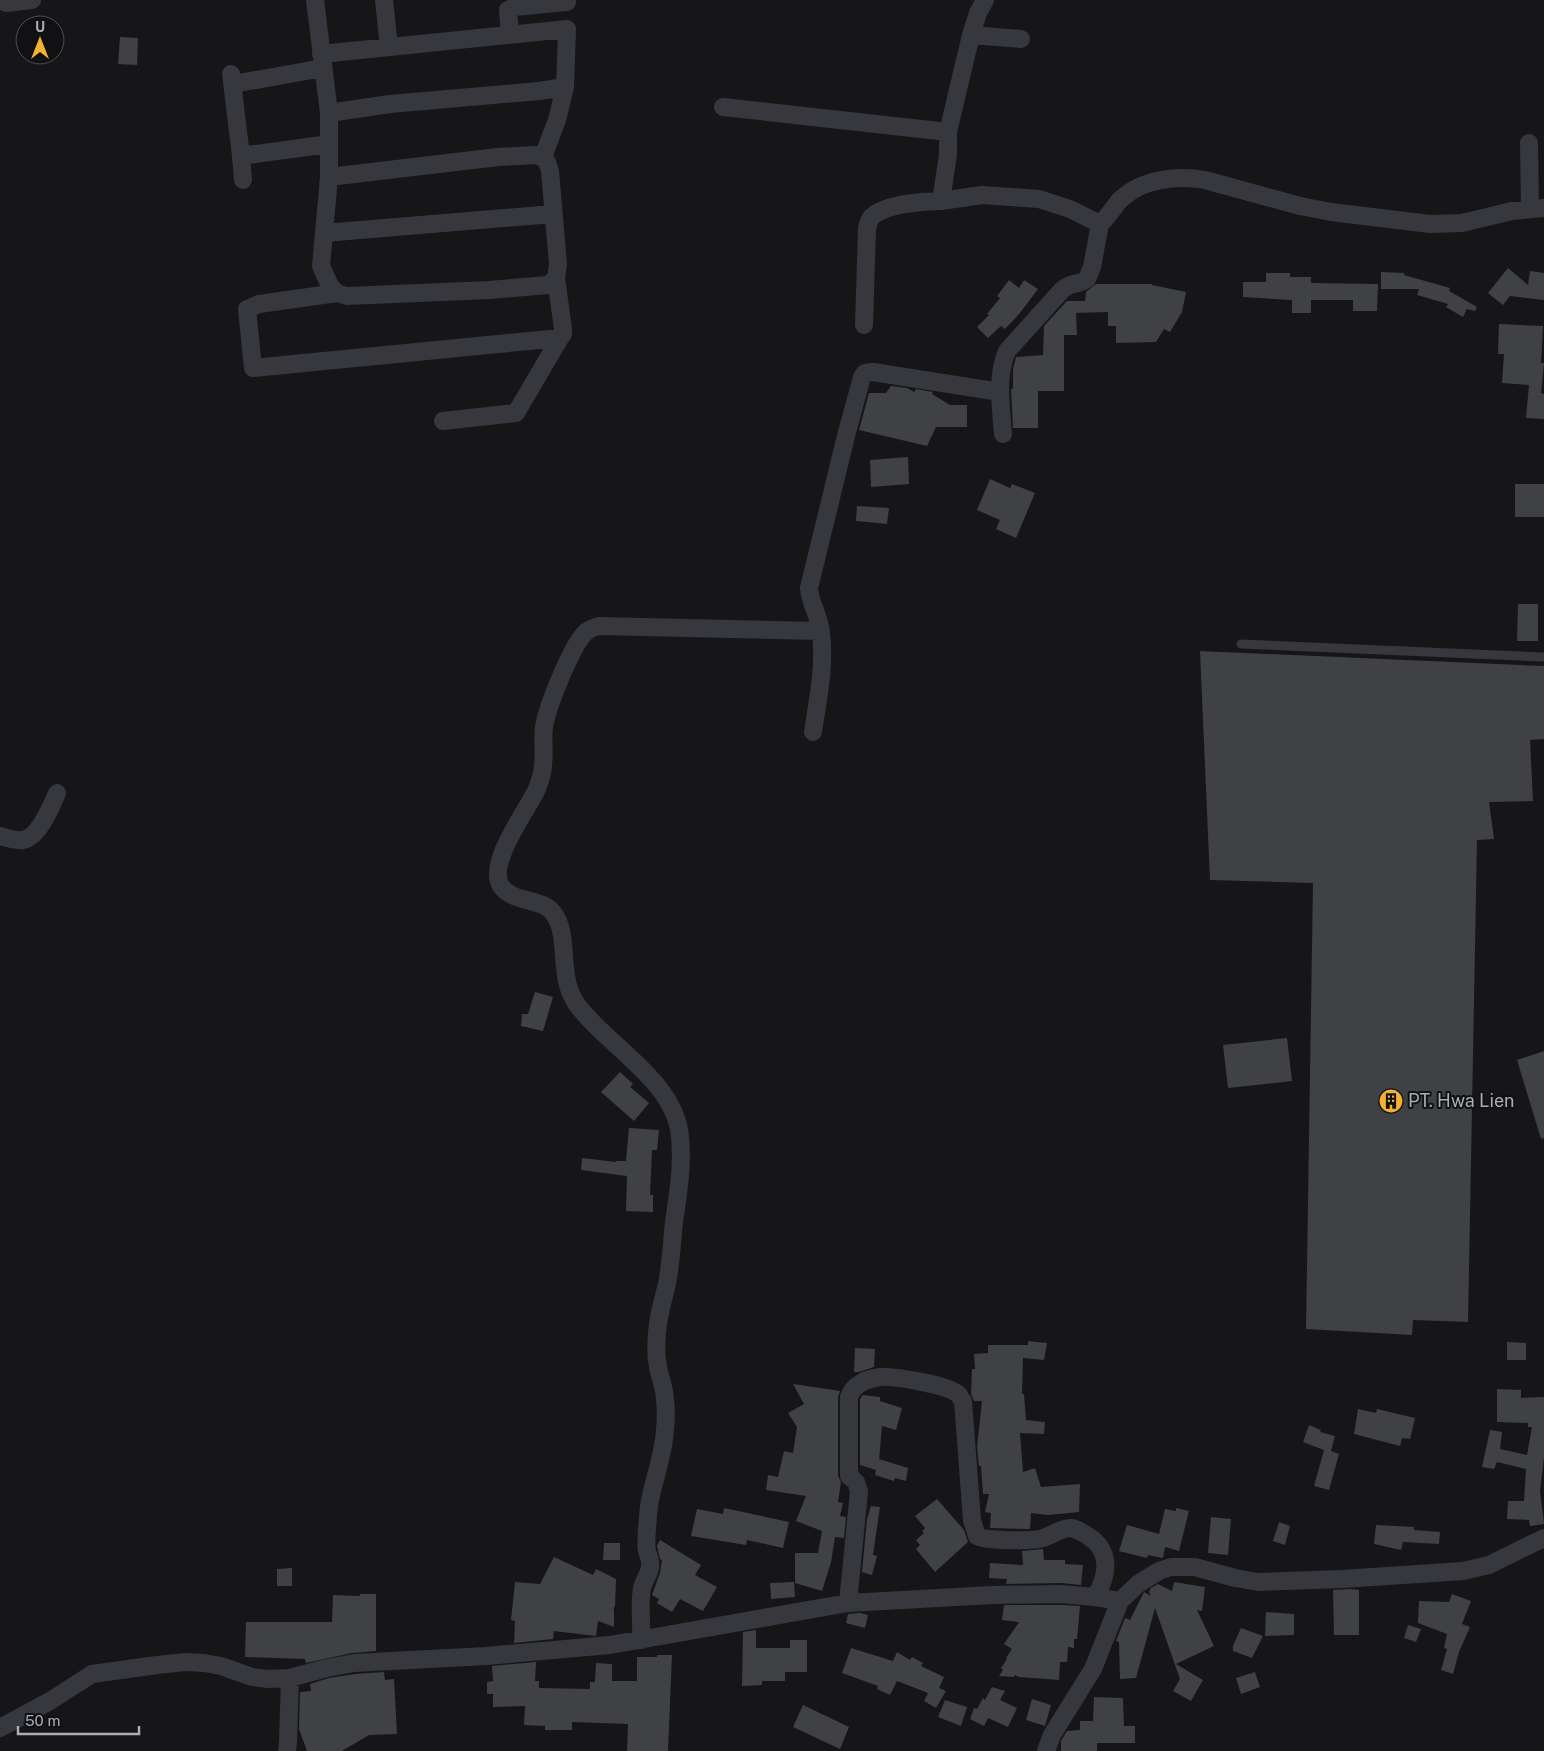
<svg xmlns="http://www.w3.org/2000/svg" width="1544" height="1751" font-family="'Public Sans',sans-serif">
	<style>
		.building { fill: #404145 }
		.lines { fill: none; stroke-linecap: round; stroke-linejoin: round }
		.lane { stroke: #37383d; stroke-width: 9 }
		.street { stroke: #37383d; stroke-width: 18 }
		.labels { text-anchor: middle; stroke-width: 4; stroke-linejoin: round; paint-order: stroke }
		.poi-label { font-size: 18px; fill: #a8adb8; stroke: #111113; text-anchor: start }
	</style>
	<rect width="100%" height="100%" fill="#161618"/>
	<path class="building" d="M120,37L138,38L137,65L118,64Z
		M1508,268L1528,285L1530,271L1544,273V300L1510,296L1503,305L1488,293Z
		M1381,272L1404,273V275L1450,288L1449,291L1477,307L1475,311L1467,309L1463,317L1446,307L1448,304L1417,295L1419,289H1381Z
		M1266,273H1290V277H1311V283L1378,284L1377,311H1353V300H1311V313H1292V300L1243,297V282H1266Z
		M1009,280L1019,288L1024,280L1038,289L1020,313L1005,329L1001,326L988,338L977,327L989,315L987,314L1000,298L997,296Z
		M1096,284H1152V285L1186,292L1182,312L1170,332L1164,329L1156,342L1116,343V326H1108V312L1076,313L1077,335H1064V391H1038V428H1013L1011,389H1013V369L1016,357L1043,355L1044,326L1067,301H1085L1086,292Z
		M1499,324L1543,326L1541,363H1544L1541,393L1544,394V419L1526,418L1529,385L1502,383L1504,354H1498Z
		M891,386L907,388L914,392L916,389L933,392L932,394L950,405H967V427H936L927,446L859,430L869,393H886Z
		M908,457L909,484L871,487L870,460Z
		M990,479L1010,488L1012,484L1035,493L1016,538L996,529L1000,520L977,510Z
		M1515,484H1544V517H1515Z
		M857,506L889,508L887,524L856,521Z
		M1518,604H1538V641H1517Z
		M1200,651L1544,666V739L1530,740L1533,801L1489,802L1494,839L1477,840L1468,1322L1413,1320L1412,1335L1306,1329L1313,883L1210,880Z
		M535,992L553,997L543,1031L521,1026L522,1014H528Z
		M1287,1038L1292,1081L1228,1088L1223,1045Z
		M1544,1051V1138L1541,1139L1517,1060Z
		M620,1072L633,1084L630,1087L649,1103L634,1121L601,1092Z
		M629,1128L659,1130L657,1150H652L650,1195H653V1212L626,1211L627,1176L581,1170L582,1158L616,1162V1161H626Z
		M1028,1341L1047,1343L1044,1360L1023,1358L1022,1394H1024L1026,1420L1045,1422L1044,1434L1020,1433L1023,1472L1035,1468L1041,1487L1080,1484L1079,1512L1048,1515L1031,1513L1030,1529L990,1528L991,1513L985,1512L989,1494H983L981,1466H979L977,1447L982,1401H974L971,1394L972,1369H975L974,1354L988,1353V1345H1028Z
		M1507,1342L1526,1343V1360H1507Z
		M855,1348L875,1349L874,1367L859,1372H854Z
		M793,1384L840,1391L838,1397V1476L841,1482L838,1502L843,1503L840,1516L846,1517L844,1538L835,1537L831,1562L822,1591L795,1583V1553H818L822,1531L796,1521L806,1496L766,1490L768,1475L778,1477L784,1451L793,1453L797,1427L788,1413L804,1404Z
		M1497,1389L1521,1390V1398L1544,1397V1457L1540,1491L1544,1524L1530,1526L1529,1520L1507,1519L1508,1501H1524L1526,1469L1497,1462L1494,1469L1482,1467L1490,1430L1502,1432L1500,1449L1527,1455L1532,1427H1528V1423L1497,1422Z
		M863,1395L880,1397V1401L902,1408L896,1430L882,1426L879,1461V1459L908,1468L906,1481L895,1478L894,1481L875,1475L876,1470L860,1465V1399Z
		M1358,1409L1376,1413L1377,1409L1415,1418L1410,1439L1402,1438L1400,1446L1354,1434Z
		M1309,1425L1321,1430L1320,1432L1335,1436L1331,1451L1339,1454L1329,1490L1314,1486L1324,1450L1303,1442Z
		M937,1499L964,1530L968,1542L935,1572L916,1549L920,1545L916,1540L924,1533L922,1531L925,1528L915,1516Z
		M871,1506L880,1507L873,1555L877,1556L872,1575L862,1572L867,1519Z
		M724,1508L789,1522L783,1548L747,1540L746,1545L691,1536L697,1509L723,1514Z
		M1176,1508L1189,1511L1179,1551L1165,1547L1163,1558L1148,1555L1147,1558L1119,1551L1127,1525L1159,1534L1165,1509L1176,1511Z
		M1211,1517L1231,1519L1228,1555L1208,1553Z
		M1279,1522L1290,1526L1285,1545L1273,1541Z
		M1376,1525L1414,1527V1530L1440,1532L1439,1544L1403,1542L1401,1550L1374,1544Z
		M660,1540L701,1565L695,1575L717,1587L703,1611L680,1599L672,1612L657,1603L659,1599L652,1595L660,1573L662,1560L660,1559L657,1546Z
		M604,1543H620V1560H603Z
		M1043,1549L1044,1560H1065V1564L1083,1565L1081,1585L1061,1583L1006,1584L1007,1579L989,1578L990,1563L1021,1565H1023L1022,1551Z
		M554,1557L593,1575L596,1569L616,1579L615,1606L613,1609H614V1627L598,1621L596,1636L554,1631L553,1639L514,1643L515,1621L511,1620L515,1582L540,1584Z
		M292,1568V1586H277V1569Z
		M794,1582L795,1597L771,1599L770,1583Z
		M1174,1582L1205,1587L1202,1611L1197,1610L1214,1646L1176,1664L1203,1680L1191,1701L1173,1691L1180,1679L1155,1608L1136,1678L1120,1679L1119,1642L1116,1641L1125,1618L1130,1620L1144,1592L1151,1596L1149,1592L1151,1588L1158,1584L1172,1591Z
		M1350,1589L1359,1590V1635H1334L1333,1590Z
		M360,1594H376V1651L352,1653L306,1663L305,1659L245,1657L246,1622H332L333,1595L360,1596Z
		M1452,1594L1471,1601L1462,1624L1470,1627L1459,1652L1453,1674L1441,1670L1447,1649L1444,1648L1447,1634L1418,1623L1419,1601L1449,1602Z
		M1004,1605H1061L1080,1606L1077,1639H1074V1648L1068,1647L1067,1662H1060L1059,1680L1019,1677L1015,1675L1014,1677L999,1676L1003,1670L1001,1668L1007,1659L1006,1658L1012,1649L1004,1644L1019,1622L1002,1620Z
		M1266,1612L1294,1614V1635L1265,1636Z
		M860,1613L868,1615L865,1628L846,1623L848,1614Z
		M1408,1625L1421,1629L1416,1642L1404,1638Z
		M1241,1628L1263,1636L1252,1658L1233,1651V1646Z
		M756,1630V1648H790V1640H807V1672H785V1681H762V1685L742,1686L743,1632Z
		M851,1648L893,1661L897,1652L910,1660L912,1657L923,1663L921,1666L944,1677L939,1688L946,1691L936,1708L924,1701L928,1693L897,1681L890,1695L877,1689L878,1686L842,1673Z
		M657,1655H672L668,1751H627L628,1724L572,1722V1730H545V1726L524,1725L525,1706L493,1707V1694H487V1682L493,1681L492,1666L536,1662L535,1681H539V1688L590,1689V1682H595L596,1663L612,1664V1681H637V1657H657Z
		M384,1672L385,1680L394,1679L397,1734L369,1735L342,1751H307L299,1729L300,1692L311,1691L310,1684L329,1678L355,1674Z
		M1255,1672L1260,1687L1241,1694L1236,1678Z
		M992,1687L1005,1691L1000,1700L1017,1708L1008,1727L988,1718L984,1726L970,1719L974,1708L977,1709L983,1698L985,1700Z
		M1094,1697L1123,1698L1124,1726H1135V1743H1097V1751H1061V1741L1067,1731L1080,1730V1721H1093Z
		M1032,1699L1051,1705L1045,1726L1026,1720Z
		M945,1700L967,1707L961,1726L938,1717Z
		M803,1705L849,1727L840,1749L793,1727Z"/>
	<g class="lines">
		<path class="lane" d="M1241,644L1544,657"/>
		<path class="street" d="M315,0L329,113V177L321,266L330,286L337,293L347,296L489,290L548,285L556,278L558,264L550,171L547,162L543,157L536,155L498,157L329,177
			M384,0L389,47
			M985,0L978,13L971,35L948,132V155L941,201L982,195L1039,199L1070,209L1100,224C1108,217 1113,208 1120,200C1142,179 1176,175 1205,180L1300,206L1331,212L1430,224L1462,223L1512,211L1544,208
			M6,3L32,0
			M510,35L508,10L514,7L567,2
			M971,35L1021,39
			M321,54L567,29L565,87
			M231,74L241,156L243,180
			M233,84L323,68
			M723,107L948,132
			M329,113L390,104L539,91L565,87L557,120L543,157
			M1529,143L1530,208
			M241,156L329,144
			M324,233L553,214
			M337,293L259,304L247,309L253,368L560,338L563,334V329L556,278
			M864,325L867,229C868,224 869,218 874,215C888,204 924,201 941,201
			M443,421L516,413L560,338
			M1003,434C1001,407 996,376 1007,351L1062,290C1070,282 1080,285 1087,279L1092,267L1100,224
			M813,732C818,698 825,667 821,633C820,617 810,604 809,588L846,436L862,377L865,373L873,372L1000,392
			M0,836C7,838 15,841 23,840C39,837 51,807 57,793
			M848,1603L859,1491L856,1482L849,1476V1397C851,1392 853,1388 858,1385C863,1381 873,1378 880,1377C894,1376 950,1385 959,1395C959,1395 962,1401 963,1401L972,1520L977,1536C985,1541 1029,1541 1039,1539C1050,1538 1058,1528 1071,1528C1078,1529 1083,1533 1088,1536C1112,1551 1108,1576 1095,1597
			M641,1640C642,1626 639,1601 642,1589C643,1580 652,1572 650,1562C650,1558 648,1555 647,1551C645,1541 648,1517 649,1506C653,1480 664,1455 665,1429C666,1420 666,1410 665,1400C665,1389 660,1378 658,1367C656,1357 656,1344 657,1333C658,1316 663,1300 667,1284C671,1263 672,1242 674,1222C678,1194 683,1166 680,1137C676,1082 609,1047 578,1006C556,977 571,938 554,914C543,897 513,904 501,886C487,864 525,813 535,793C538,788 539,783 541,777C546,762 542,743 544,727C547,707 571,648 584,634C588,629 593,628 599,626L821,631
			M0,1728L50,1701L92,1674L157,1665L185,1662L204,1663L221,1666L252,1677L268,1679L290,1678L327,1668L354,1663L486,1656L610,1645L848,1603L992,1595L1061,1594L1095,1597L1120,1601
			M287,1751L288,1742L290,1678
			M1046,1751L1052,1735L1060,1722L1093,1669L1120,1601L1138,1584L1159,1571L1171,1567H1195L1235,1578L1258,1582L1342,1579L1463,1571L1489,1565L1544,1538"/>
	</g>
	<defs>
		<symbol id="building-disc" viewBox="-11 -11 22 22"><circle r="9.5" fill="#f2b134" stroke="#111113"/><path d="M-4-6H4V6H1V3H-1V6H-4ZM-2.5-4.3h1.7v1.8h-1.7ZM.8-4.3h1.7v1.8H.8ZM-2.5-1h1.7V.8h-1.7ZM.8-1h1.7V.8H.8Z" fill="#111"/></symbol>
	</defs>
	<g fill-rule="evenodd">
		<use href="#building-disc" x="1377" y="1087" width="28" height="28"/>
	</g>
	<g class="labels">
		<g class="poi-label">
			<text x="1408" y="1107">PT. Hwa Lien</text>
		</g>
	</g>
	<g transform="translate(40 40)"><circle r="24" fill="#111113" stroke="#4d4f55"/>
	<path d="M0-4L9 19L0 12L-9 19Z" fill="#f2b134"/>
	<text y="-8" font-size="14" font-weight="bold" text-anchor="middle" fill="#a8adb8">U</text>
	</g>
	<path d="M18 1726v8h121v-8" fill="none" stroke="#a8adb8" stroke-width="2.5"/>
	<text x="25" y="1726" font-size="15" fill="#a8adb8" stroke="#111113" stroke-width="4" paint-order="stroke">50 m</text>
</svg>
